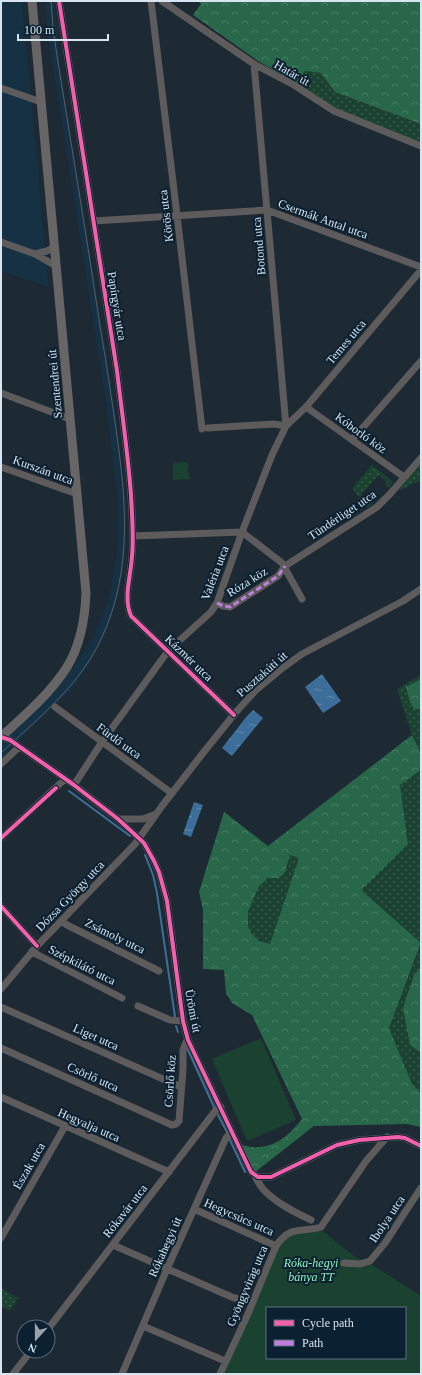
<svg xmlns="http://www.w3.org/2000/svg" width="422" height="1375" font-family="'Times New Roman',serif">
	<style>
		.built { fill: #163044 }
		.grass { fill: url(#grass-dots) }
		.forest { fill: url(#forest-crowns); fill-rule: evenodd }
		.park { fill: #1b4230; fill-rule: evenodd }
		.water { fill: url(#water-ripples) }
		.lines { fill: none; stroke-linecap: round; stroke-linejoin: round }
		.stream { stroke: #3c6e99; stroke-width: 2 }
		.minor { stroke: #5e5b5c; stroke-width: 7 }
		.major { stroke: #676566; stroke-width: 9 }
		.tram { stroke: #595f63; stroke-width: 1 }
		.quiet { stroke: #c07fdc; stroke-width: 3; stroke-dasharray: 6 3; stroke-linecap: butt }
		.cycleway-casing { stroke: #0b2031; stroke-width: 6 }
		.cycleway { stroke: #f560ab; stroke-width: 4 }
		.labels { text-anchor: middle; stroke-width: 4; stroke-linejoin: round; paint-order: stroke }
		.street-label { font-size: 12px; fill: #d8e5f1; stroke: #0b2031 }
		.park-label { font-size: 12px; font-style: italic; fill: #90f3bc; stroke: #0b2031 }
	</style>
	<defs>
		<pattern id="grass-dots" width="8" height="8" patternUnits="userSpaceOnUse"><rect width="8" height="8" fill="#1b4230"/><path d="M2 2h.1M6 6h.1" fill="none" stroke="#3b5d4e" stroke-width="1.8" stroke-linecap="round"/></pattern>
		<pattern id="forest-crowns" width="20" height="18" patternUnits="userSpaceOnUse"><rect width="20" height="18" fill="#29674a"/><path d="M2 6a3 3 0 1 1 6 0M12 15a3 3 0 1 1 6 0" fill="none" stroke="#477d65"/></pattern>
		<pattern id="water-ripples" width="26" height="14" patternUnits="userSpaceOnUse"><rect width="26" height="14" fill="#3c6e99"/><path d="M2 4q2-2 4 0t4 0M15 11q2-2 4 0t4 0" fill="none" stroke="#6189ad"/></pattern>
	</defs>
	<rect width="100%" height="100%" fill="#1d2933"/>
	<path class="built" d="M1,1H22L49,287L1,271Z
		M46,1H54L61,72L114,401L126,498V548L124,572L114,612L106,634L88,666L76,684L63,698L15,744L6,754L7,756L1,761V743L56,690L77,662L94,636L105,609L110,593L118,546V498L106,402L54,73L48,36Z"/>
	<path class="grass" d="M305,71L321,73L336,92L421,124V143L334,111L294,85Z
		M421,462V480L403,489L400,490L398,489Z
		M372,465L393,482L388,488L385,485L387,482L379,475L361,494L369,501L371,500L373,503L367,508L352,488Z
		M421,675V753L412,735L397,689Z
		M421,770V943L360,890L408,844L400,785Z
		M290,855L299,858L270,944C263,942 255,940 251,933C241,919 253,884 270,878C273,877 276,878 279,878Z
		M421,945V1093L412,1085L389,1028Z
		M1,1288L18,1298L10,1311L1,1306Z"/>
	<path class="forest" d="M198,1H421V124L335,92L321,73L305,71L296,83L258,61L193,15L201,4Z
		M421,679V709H414L410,702L406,687Z
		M412,735L421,753V770L400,785L408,844L361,890L421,943L389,1028L412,1084L421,1093V1127L407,1124L314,1126L254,1173L242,1145C247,1146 253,1148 258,1147C277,1147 291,1133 302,1119L252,1015L232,1003L226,993L224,970L203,969V910L199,892L224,812L268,846ZM290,855L299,858L270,944L259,941L251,933L248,926V911L259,886L268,878H279L285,872Z
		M421,967V1052H420L410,1045L403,1008L414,975Z"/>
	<path class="park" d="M186,462L188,464L189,466L187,469L190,479L173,480V463Z
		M261,1038L296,1120L247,1141L212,1059Z
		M323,1231L355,1257L371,1264L421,1296V1374H221L279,1247C293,1230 302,1231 323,1231ZM267,1308H405V1358H267Z"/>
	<path class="water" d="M322,674L341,701L323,713L305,687Z
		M253,710L263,718L232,756L222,748L247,716Z
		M194,802L203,805L191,837L183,834Z"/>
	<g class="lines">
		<path class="stream" d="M69,791L130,836
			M145,855L153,875L157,893L175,1017
			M176,1026L178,1032
			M187,1048L214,1107
			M218,1115L227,1132
			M229,1138L245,1172"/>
		<path class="minor" d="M59,1L117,371C122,413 128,454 131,495C132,516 134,536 132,556C131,576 123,597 131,616L234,715
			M151,1L177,215L202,429
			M162,1L254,64L294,85L334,111L421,146
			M254,64L286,426
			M1,88L41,102
			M94,221L267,210L421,267
			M1,242L35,254L56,266
			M35,254L47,251L54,247
			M1,393L70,419
			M306,407L404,477
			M208,428L274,424L286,426
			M352,440L421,361
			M1,467L77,494
			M242,532L282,563L302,599
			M133,536L242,532
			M217,603L223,606L230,607L278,576L285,566L377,507L390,494L421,458
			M55,707L170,792
			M1,737L10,740L74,785L118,819L144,843L154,861L159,872L167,901L183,1021L188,1040L251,1172L258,1177H271L337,1145L359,1140L398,1137L405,1138L421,1146
			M1,764L19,747
			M74,785L102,742L168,651L211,612L217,603L242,532L272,455L286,426L306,407L421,270
			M118,819H143L156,814
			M1,838L65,779
			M1,906L37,946
			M61,921L67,925L159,971
			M32,951L38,955L122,998
			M1,989L37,946L135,844L162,806L203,753L236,712L256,690L280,670L302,654L403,601L421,589
			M138,1006L170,1020L183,1021
			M1,1007L181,1087
			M1,1048L172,1125L176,1124L179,1121L183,1069V1050L186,1042L188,1040
			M1,1097L169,1172
			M255,1175C261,1196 292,1211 311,1220
			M194,1209L276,1246
			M1,1238L65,1126
			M113,1245L234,1298H236
			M344,1263L360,1264L370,1261L385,1243L421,1188
			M143,1326L225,1361
			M48,1329L216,1110L221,1107
			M13,1374L31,1351
			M122,1374L167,1269L226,1138L229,1134L232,1132
			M220,1374L247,1316L276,1246C291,1224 302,1233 321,1227L366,1161L387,1137"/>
		<path class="major" d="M1,737C24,716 50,694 67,667C80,646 85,618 86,593L32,1"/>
		<path class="tram" d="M1,753C39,717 80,686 102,637C133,570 126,499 116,429C111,395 106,360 100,326C87,238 72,150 58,62L53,29L51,1"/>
		<path class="quiet" d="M217,603L223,606L230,607L278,576L285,566"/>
		<defs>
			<path id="cycleway" d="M59,1L117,371C122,413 128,454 131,495C132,516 134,536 132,556C131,576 123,597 131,616L234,715
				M1,737L10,740L74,785L118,819L144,843L154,861L159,872L167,901L183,1021L188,1040L251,1172L258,1177H271L337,1145L359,1140L398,1137L405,1138L421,1146
				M1,838L56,788
				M1,906L37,946"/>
		</defs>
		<use href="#cycleway" class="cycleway-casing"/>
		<use href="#cycleway" class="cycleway"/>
	</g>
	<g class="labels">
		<g class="street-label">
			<text transform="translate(292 73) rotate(30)" y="4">Határ út</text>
			<text transform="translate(166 216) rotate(-97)" y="4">Körös utca</text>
			<text transform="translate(323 219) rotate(20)" y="4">Csermák Antal utca</text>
			<text transform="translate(259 246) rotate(-95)" y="4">Botond utca</text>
			<text transform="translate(117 306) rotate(81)" y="4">Papírgyár utca</text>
			<text transform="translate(346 342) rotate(-50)" y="4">Temes utca</text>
			<text transform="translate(55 384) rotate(-95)" y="4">Szentendrei út</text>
			<text transform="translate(361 433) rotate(36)" y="4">Kóborló köz</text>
			<text transform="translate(43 470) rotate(20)" y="4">Kurszán utca</text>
			<text transform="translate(342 515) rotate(-34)" y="4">Tündérliget utca</text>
			<text transform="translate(215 573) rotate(-69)" y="4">Valéria utca</text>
			<text transform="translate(247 582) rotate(-32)" y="4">Róza köz</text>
			<text transform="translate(189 658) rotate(44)" y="4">Kázmér utca</text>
			<text transform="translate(262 674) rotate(-41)" y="4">Pusztakúti út</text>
			<text transform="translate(119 741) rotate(36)" y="4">Fürdő utca</text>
			<text transform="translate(70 896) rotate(-46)" y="4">Dózsa György utca</text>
			<text transform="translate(115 936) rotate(26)" y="4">Zsámoly utca</text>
			<text transform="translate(82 965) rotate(27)" y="4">Szépkilátó utca</text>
			<text transform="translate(193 1011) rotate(79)" y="4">Ürömi út</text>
			<text transform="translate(96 1037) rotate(24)" y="4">Liget utca</text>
			<text transform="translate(93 1077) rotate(24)" y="4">Csörlő utca</text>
			<text transform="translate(170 1081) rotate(-86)" y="4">Csörlő köz</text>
			<text transform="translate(89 1125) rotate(24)" y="4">Hegyalja utca</text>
			<text transform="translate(29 1166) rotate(-60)" y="4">Észak utca</text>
			<text transform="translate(125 1211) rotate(-52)" y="4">Rókavár utca</text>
			<text transform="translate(239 1217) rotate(24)" y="4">Hegycsúcs utca</text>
			<text transform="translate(387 1219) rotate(-56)" y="4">Ibolya utca</text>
			<text transform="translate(165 1247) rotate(-66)" y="4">Rókahegyi út</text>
			<text transform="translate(247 1286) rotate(-67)" y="4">Gyöngyvirág utca</text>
		</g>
		<g class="park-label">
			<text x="311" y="1267">Róka-hegyi<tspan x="311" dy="14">bánya TT</tspan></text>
		</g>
	</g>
	<rect width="422" height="1375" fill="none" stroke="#d8e5f1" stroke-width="4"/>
	<rect x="266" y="1307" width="140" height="52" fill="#0b2031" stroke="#5d6f7e"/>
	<rect x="274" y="1320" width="20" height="6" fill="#f560ab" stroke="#5d6f7e"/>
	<text x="302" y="1327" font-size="12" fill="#d8e5f1">Cycle path</text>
	<rect x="274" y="1340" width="20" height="6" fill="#c07fdc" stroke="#5d6f7e"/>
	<text x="302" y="1347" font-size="12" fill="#d8e5f1">Path</text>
	<g transform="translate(36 1339) rotate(201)"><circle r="19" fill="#0b2031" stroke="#5d6f7e"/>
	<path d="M0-3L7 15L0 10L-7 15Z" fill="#97a3ae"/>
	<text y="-6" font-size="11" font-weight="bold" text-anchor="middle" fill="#d8e5f1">N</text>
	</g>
	<path d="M18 34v6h90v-6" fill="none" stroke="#d8e5f1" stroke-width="2"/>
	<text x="24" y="34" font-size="12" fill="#d8e5f1" stroke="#0b2031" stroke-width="3" paint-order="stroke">100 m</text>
</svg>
